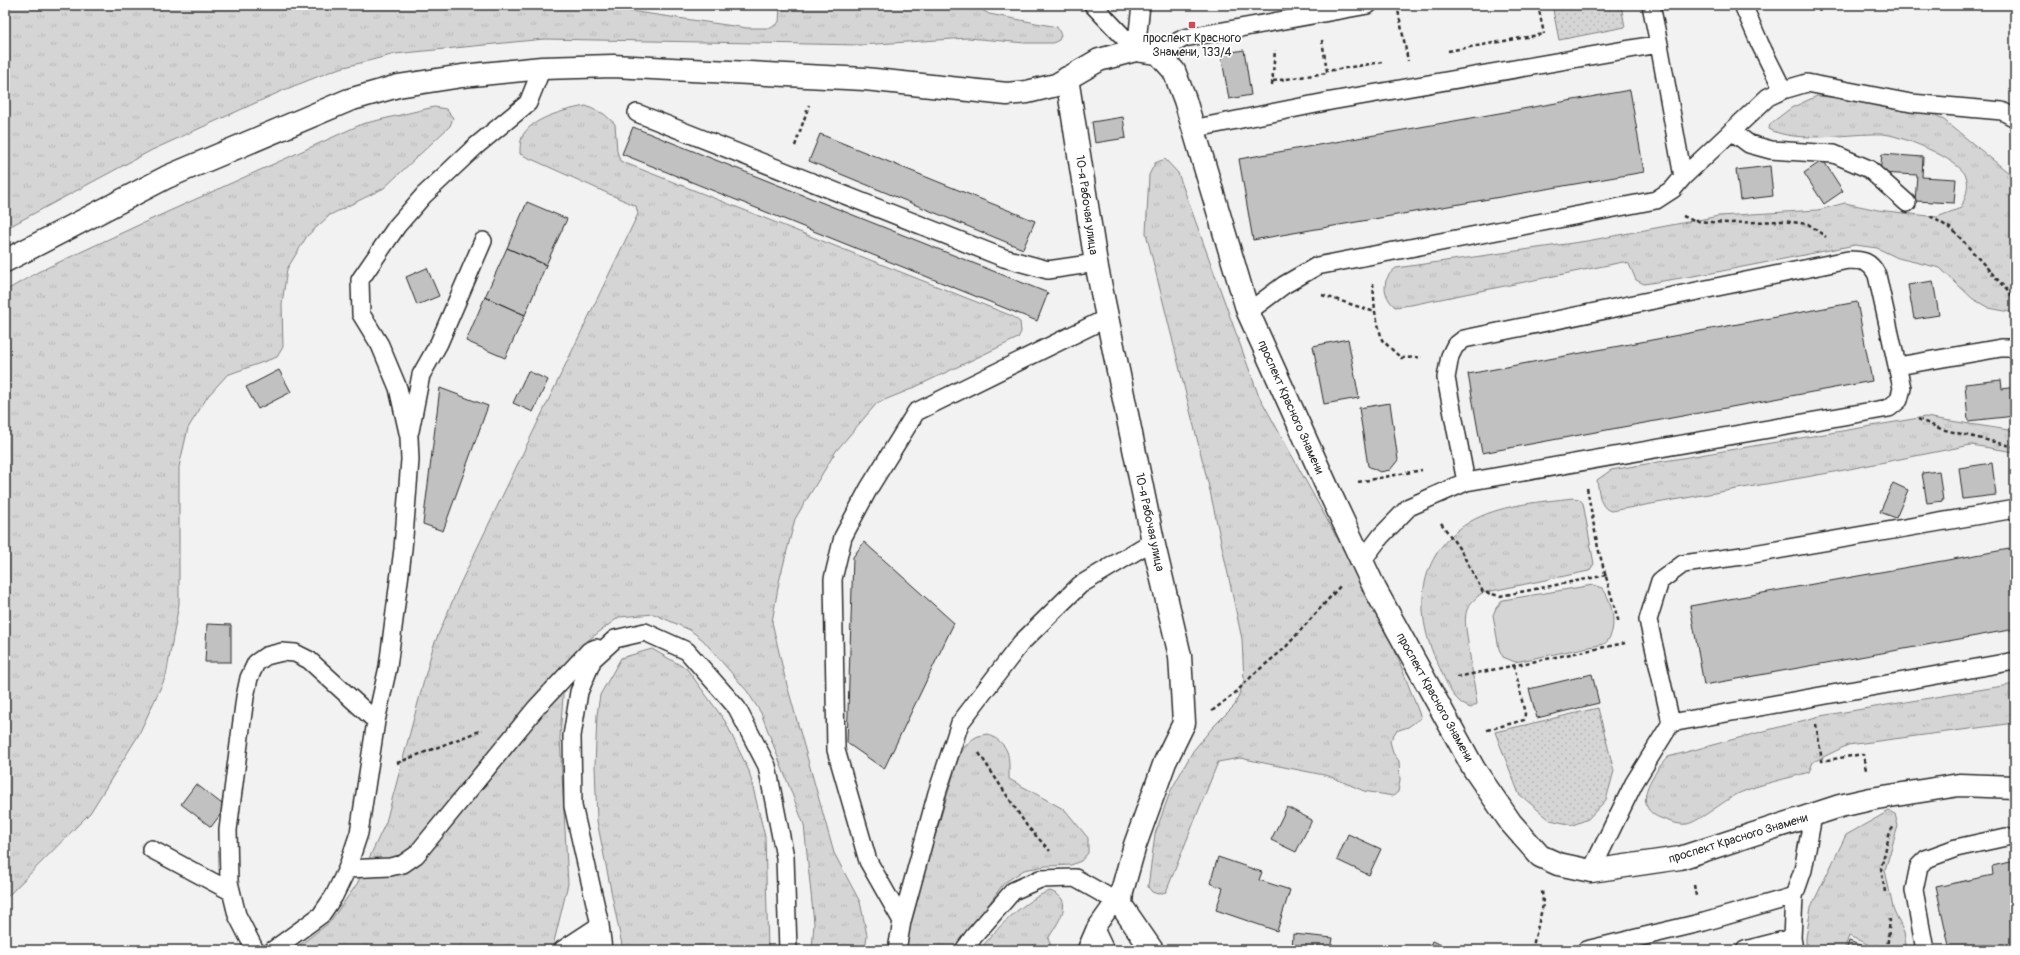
<svg xmlns="http://www.w3.org/2000/svg" width="2020" height="955" font-family="Pangolin,sans-serif">
	<style>
		.grass { fill: url(#grass-tufts); stroke: #808080 }
		.park { fill: url(#park-dots); stroke: #808080 }
		.garden { fill: #d5d5d5; stroke: #808080 }
		.building { fill: #c1c1c1; stroke: #2b2b2b }
		.lines { fill: none; stroke-linecap: round; stroke-linejoin: round }
		.service-casing { stroke: #2b2b2b; stroke-width: 20 }
		.minor-casing { stroke: #2b2b2b; stroke-width: 25 }
		.secondary-casing { stroke: #2b2b2b; stroke-width: 25 }
		.path { stroke: #2b2b2b; stroke-width: 2.5; stroke-dasharray: 4 3; stroke-linecap: butt }
		.service { stroke: #fff; stroke-width: 17 }
		.minor { stroke: #fff; stroke-width: 22 }
		.secondary { stroke: #fff; stroke-width: 22 }
		.poi-dot { fill: #d1495b; stroke: #fff; stroke-width: 1.5 }
		.labels { text-anchor: middle; stroke-width: 3.5; stroke-linejoin: round; paint-order: stroke }
		.poi-label { font-size: 12px; fill: #2b2b2b; stroke: #fff }
		.street-label { font-size: 12px; fill: #2b2b2b; stroke: #fff }
	</style>
	<defs>
		<pattern id="grass-tufts" width="24" height="20" patternUnits="userSpaceOnUse"><rect width="24" height="20" fill="#d5d5d5"/><path d="M3 7l-1-3M5 7V3M7 7l1-3M15 17l-1-3M17 17v-4M19 17l1-3" fill="none" stroke="#b7b7b7"/></pattern>
		<pattern id="park-dots" width="8" height="8" patternUnits="userSpaceOnUse"><rect width="8" height="8" fill="#d5d5d5"/><path d="M2 2h.1M6 6h.1" fill="none" stroke="#b7b7b7" stroke-width="1.8" stroke-linecap="round"/></pattern>
	</defs>
	<rect width="100%" height="100%" fill="#f2f2f2"/>
	<filter id="ink" filterUnits="userSpaceOnUse"><feTurbulence type="fractalNoise" baseFrequency=".025" numOctaves="2"/><feDisplacementMap in="SourceGraphic" scale="8" xChannelSelector="R" yChannelSelector="G"/><feConvolveMatrix kernelMatrix="1 2 1 2 8 2 1 2 1" color-interpolation-filters="sRGB"/></filter>
	<g filter="url(#ink)">
		<path class="grass" d="M5,5H588L747,28H771L779,22L780,5H974L989,14L1057,27L1061,35L1059,40L1053,43H1025L968,38L861,45L544,39L395,54L337,69L284,90L152,150L5,229Z
			M1817,96L1841,98L1926,109L1944,120L2015,178V313L1989,308L1973,299L1940,268L1898,258L1877,248L1855,245L1712,273L1644,284L1636,280L1629,264L1623,262L1411,305L1395,307C1382,295 1381,279 1396,268L1587,241L1719,216L1818,210L1845,203L1878,210L1937,217L1961,208C1965,198 1970,187 1966,176C1959,159 1899,134 1881,134C1851,133 1795,144 1769,129L1770,124L1791,108Z
			M586,106L604,114L615,124L617,151L620,161L1012,316L1020,322L1021,332L1018,338L909,390L877,403L836,451L795,519L779,582L772,622L785,678L834,853L860,902L867,935L865,950H812L814,923L804,825L761,713L747,691L703,640L690,630L654,614L619,617L582,645L564,681L560,738L568,884L552,950H293L329,923L357,884L386,822L433,647L458,588L638,214L636,206L520,154C520,147 520,138 525,132C536,117 568,109 586,106Z
			M434,107L446,109L453,118L450,126L384,188L330,215L307,236L287,269L282,304L283,347L277,357L227,375L208,396L188,428L179,467V604L166,676L138,736L90,813L5,899V291L38,272L143,223L362,124Z
			M1165,159L1178,173L1258,394L1386,627L1421,718L1408,727L1396,731L1390,741L1393,753L1399,761L1400,780L1398,792L1393,796L1364,791L1329,776L1254,761L1240,758L1218,762L1166,892L1158,894L1152,892L1148,887L1155,834L1170,792L1193,751L1212,728L1235,705L1244,681L1242,639L1210,491L1146,233L1149,175L1155,163Z
			M1925,417L2015,431V452L1971,445L1829,473L1611,511C1599,508 1599,491 1597,480L1611,470Z
			M1573,498L1579,499L1583,503L1594,564L1589,571L1482,593C1467,605 1464,610 1466,629L1477,704L1471,708C1452,702 1446,681 1438,664C1411,610 1418,549 1475,519C1505,504 1540,502 1573,498Z
			M652,649L687,669L725,721L749,771L765,837L768,950H623L597,821L595,766L597,715L600,695L621,658Z
			M2015,684V723L1848,745L1813,762L1809,772C1787,779 1763,783 1742,792C1728,797 1699,822 1687,824C1679,825 1671,822 1663,819C1629,808 1652,774 1668,757L1820,716Z
			M988,734C1011,746 1009,755 1009,779L1065,810L1088,838V853L1081,861L1071,865L1046,866L1024,870L1004,883L956,950H904L909,924L958,759C965,745 972,735 988,734Z
			M1889,811L1895,814L1898,826L1885,870L1893,908L1904,933L1907,950H1881L1849,936L1844,950H1806V938L1811,907L1846,835Z
			M1050,891C1077,900 1057,923 1048,939L1053,950H980C995,929 1027,898 1050,891Z"/>
		<path class="park" d="M1552,5H1621L1625,27L1559,40Z
			M1598,708L1614,771L1606,800L1588,819L1573,825L1550,820L1519,794L1495,732Z"/>
		<path class="garden" d="M1593,585L1602,588C1613,600 1619,634 1604,644L1515,662L1503,657L1499,649L1493,615L1496,608L1503,600Z"/>
		<path class="building" d="M1244,50L1251,95L1229,99L1221,54Z
			M1630,90L1644,172L1253,240L1239,159Z
			M1123,117L1126,138L1095,143L1092,122Z
			M633,127L1048,293L1037,321L622,154Z
			M820,134L1035,221L1023,249L809,161Z
			M1882,154L1923,157L1922,177L1956,179L1954,203L1915,201L1917,175L1880,173Z
			M1823,160L1843,191L1824,204L1804,173Z
			M1770,166L1773,196L1740,200L1736,170Z
			M527,202L567,219L546,265L507,248Z
			M507,248L546,265L525,315L485,297Z
			M427,268L439,296L417,305L406,277Z
			M1933,281L1939,315L1914,319L1908,285Z
			M485,297L525,315L505,358L466,341Z
			M1857,302L1872,381L1482,453L1468,374Z
			M1348,339L1359,398L1324,404L1313,346Z
			M279,370L291,392L258,409L246,387Z
			M528,371L548,380L533,412L513,403Z
			M2001,380L2002,389L2015,387V416L1968,421L1965,384Z
			M440,388L488,406L443,531L423,524Z
			M1390,403L1398,460L1390,470L1380,472L1368,466L1359,408Z
			M1992,463L1996,495L1963,499L1959,468Z
			M1939,471L1943,501L1927,503L1922,473Z
			M1893,483L1908,490L1896,518L1880,512Z
			M864,542L954,623L884,769L847,743L853,557Z
			M2015,548V629L1704,685L1690,606Z
			M207,624L231,625V662H205Z
			M1592,674L1599,703L1537,718L1529,689Z
			M196,784L226,807L211,827L181,804Z
			M1287,807L1312,820L1296,852L1271,840Z
			M1348,834L1381,849L1369,875L1337,860Z
			M1218,857L1262,872L1259,880L1290,890L1277,931L1216,910L1223,888L1210,883Z
			M2015,861V948L2004,950H1950L1936,887L1993,875L1992,866Z
			M1293,934L1333,938L1331,950H1292Z
			M1432,941L1452,950H1428Z
			M1849,941L1873,950H1846Z"/>
		<g class="lines">
			<defs>
				<path id="service" d="M1093,5L1136,50
					M1651,5L1659,44
					M1743,5L1760,44L1783,90
					M1136,50L1141,5
					M1158,53L1184,38L1368,5
					M637,113L1004,258L1048,270L1096,263
					M1192,129L1331,101L1659,44L1683,177L1673,189L1656,200L1317,266L1284,285L1248,312
					M1733,132L1749,144L1771,150L1834,154L1869,169L1907,203
					M1683,177L1768,97L1783,90L1807,83L1911,103L2002,111L2015,118
					M1898,366L2001,348H2015
					M410,431L421,375L439,343L483,241
					M1362,561L1381,536L1409,507L1466,482L1889,408L1899,400L1902,388L1877,275C1870,261 1863,260 1848,260L1464,339L1455,346L1450,356L1446,378L1466,482
					M1671,723L2015,661
					M151,849L230,891
					M347,869L390,867L403,864L416,855L536,708L589,651L596,648
					M1591,871L1634,783L1671,723L1648,620L1660,581L1683,564L1742,556L2015,509
					M902,921L868,861L836,750L833,579L843,537L869,488L916,412L1107,318
					M1095,929L1105,950
					M255,950L237,915L229,882L228,830L245,697L249,678L256,663L266,656L282,652L295,653L309,660L376,721
					M273,950L321,915L334,896L347,869L359,833L376,721L388,667L403,549L410,460L409,437L398,388L380,345L361,314L360,280L397,226L424,195L476,146L528,103L542,68
					M562,950L600,925
					M588,950L600,925
					M603,950L600,925L573,806L572,736L579,692L593,659L615,639L645,632L687,651L737,708L767,766L785,857L788,950
					M897,950L902,921L937,793L960,723L1021,643L1080,585L1153,541
					M964,950L974,936L1013,891L1040,879L1075,878L1114,900
					M1086,950L1095,929L1122,891
					M1586,950L1704,922L1794,896
					M1745,950L1792,938
					M1794,950L1792,938L1794,896L1803,870L1813,816
					M1925,950L1914,890L1919,866L1926,859L1956,848L2006,837"/>
				<path id="minor" d="M1067,78L1096,263L1153,541L1180,656L1184,723L1165,762L1135,845L1122,891L1121,905L1152,950"/>
				<path id="secondary" d="M5,261L167,177L349,100L398,86L462,76L542,68L613,66L865,79L1007,94L1027,92L1056,85L1099,60L1136,50L1158,53L1174,71L1185,100L1248,312L1328,489L1375,589L1474,769L1511,823L1540,856L1558,864L1591,871L1680,858L1840,806L1871,799L1959,785L2015,787"/>
			</defs>
			<use href="#service" class="service-casing"/>
			<use href="#minor" class="minor-casing"/>
			<use href="#secondary" class="secondary-casing"/>
			<path class="path" d="M1397,5L1408,61
				M1538,5L1544,34
				M1322,40L1327,71L1382,62
				M1448,51L1544,34
				M1273,81L1327,73
				M1272,85L1275,50
				M795,146L809,105
				M1683,216L1694,221L1729,223L1782,221L1808,224L1826,237
				M1930,216L1953,230L2015,299
				M1373,283L1375,312L1382,340L1401,358L1422,357
				M1322,295L1375,312
				M1918,419L1941,429L2015,447
				M1358,482L1422,470
				M1587,488L1598,548L1618,620H1621
				M1441,523L1461,551L1483,592L1500,596L1607,575
				M1457,677L1625,643
				M1212,711L1234,694L1255,673L1284,649L1341,585
				M1816,724L1822,761L1863,754L1866,770
				M1487,730L1524,720L1525,714L1514,665
				M979,753L1027,826L1050,851
				M397,763L482,730
				M1694,885L1696,896
				M1885,892L1881,868L1890,832L1894,826
				M1532,950L1543,905L1542,890
				M1887,950L1890,919"/>
			<use href="#service" class="service"/>
			<use href="#minor" class="minor"/>
			<use href="#secondary" class="secondary"/>
		</g>
	</g>
	<rect class="poi-dot" x="1188" y="21" width="8" height="8" rx="2"/>
	<g class="labels">
		<g class="poi-label">
			<text x="1192" y="42">проспект Красного<tspan x="1192" dy="14">Знамени, 133/4</tspan></text>
		</g>
		<g class="street-label">
			<text transform="translate(1087 205) rotate(82)" y="4">10-я Рабочая улица</text>
			<text transform="translate(1291 407) rotate(66)" y="4">проспект Красного Знамени</text>
			<text transform="translate(1150 522) rotate(78)" y="4">10-я Рабочая улица</text>
			<text transform="translate(1435 697) rotate(61)" y="4">проспект Красного Знамени</text>
			<text transform="translate(1738 838) rotate(-17)" y="4">проспект Красного Знамени</text>
		</g>
	</g>
	<rect width="2020" height="955" fill="none" stroke="#fff" stroke-width="20"/>
	<rect x="10" y="10" width="2000" height="935" fill="none" stroke="#2b2b2b" stroke-width="1.5" filter="url(#ink)"/>
</svg>
